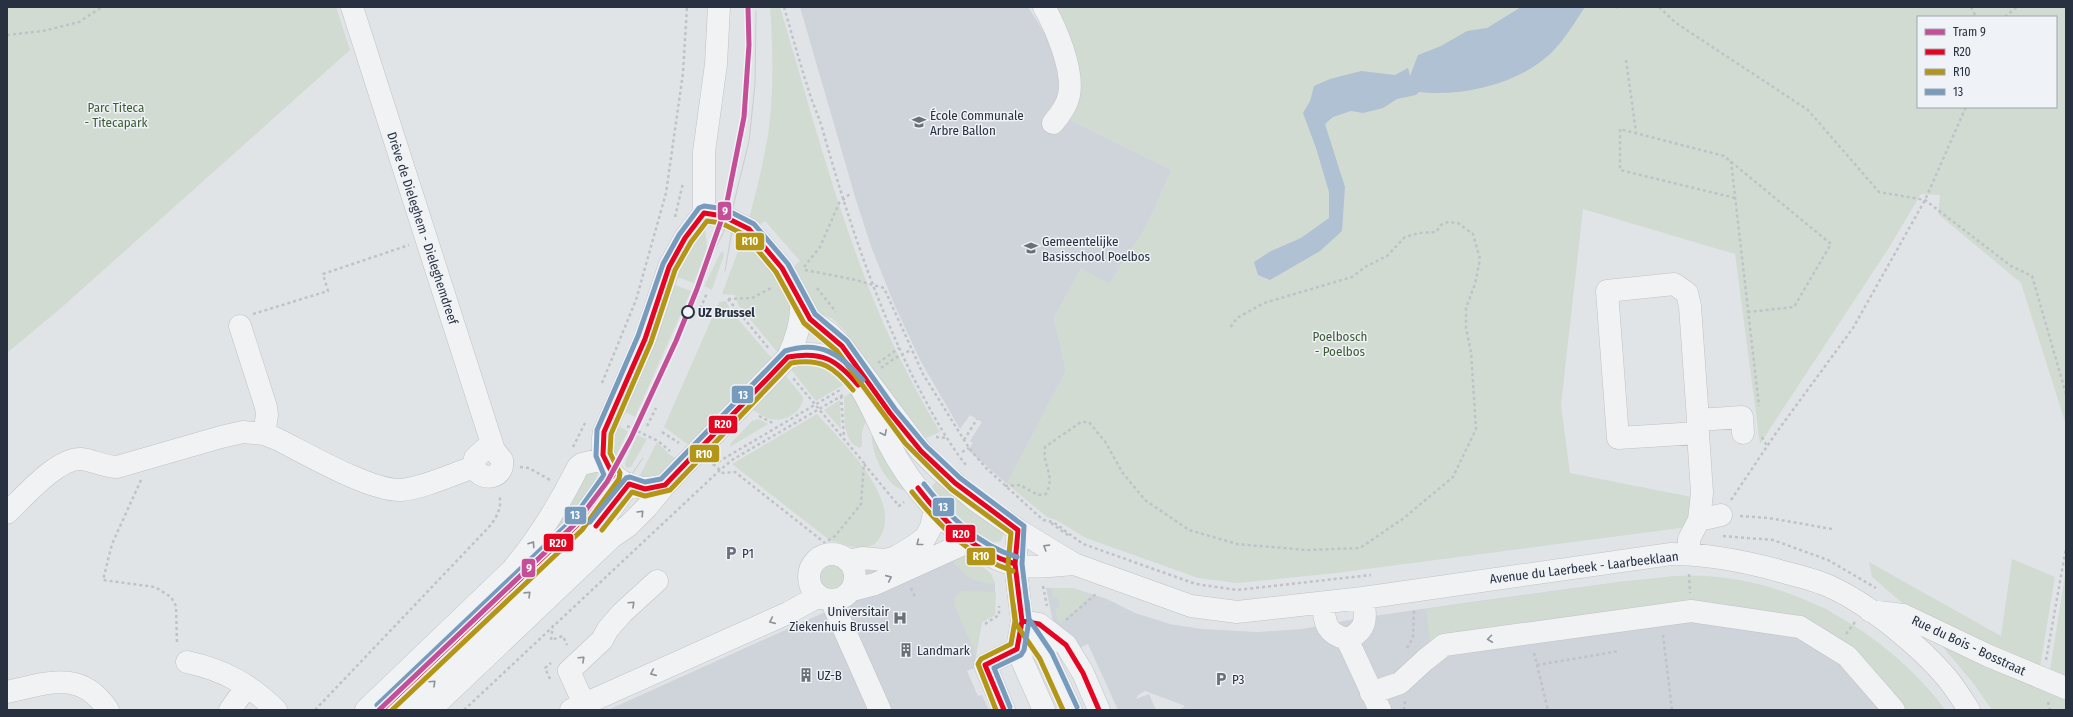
<svg xmlns="http://www.w3.org/2000/svg" width="2073" height="717" font-family="'Fira Sans Condensed',sans-serif">
	<style>
		.built { fill: #cfd3da }
		.green { fill: #d2dbd2; fill-rule: evenodd }
		.water { fill: #afc1d2 }
		.lines { fill: none; stroke-linecap: round; stroke-linejoin: round }
		.minor-casing { stroke: #bfc2c5; stroke-width: 23 }
		.path { stroke: #c0c2c7; stroke-width: 2.5; stroke-dasharray: 3 3; stroke-linecap: butt }
		.minor { stroke: #f1f2f3; stroke-width: 22 }
		.tram { stroke: #caccce; stroke-width: 1 }
		.bus-1-casing { stroke: #eff2f6; stroke-width: 8 }
		.bus-2-casing { stroke: #eff2f6; stroke-width: 8 }
		.bus-3-casing { stroke: #eff2f6; stroke-width: 8 }
		.bus-1 { stroke: #e40521; stroke-width: 5 }
		.bus-2 { stroke: #b49616; stroke-width: 5 }
		.bus-3 { stroke: #779bbd; stroke-width: 5 }
		.tram-1-casing { stroke: #eff2f6; stroke-width: 8 }
		.tram-1 { stroke: #c44f97; stroke-width: 5 }
		.oneway { stroke: #8c929a }
		.stop-dot { fill: #eff2f6; stroke: #283140; stroke-width: 2 }
		.labels { text-anchor: middle; stroke-width: 3; stroke-linejoin: round; paint-order: stroke }
		.park-label { font-size: 13px; fill: #3e5c35; stroke: #eff2f6 }
		.poi-label { font-size: 13px; fill: #283140; stroke: #eff2f6; text-anchor: start }
		.street-label { font-size: 13px; fill: #283140; stroke: #eff2f6 }
		.stop-label { font-size: 13px; font-weight: bold; fill: #283140; stroke: #eff2f6; text-anchor: start }
		.line-badge { stroke: #eff2f6; stroke-width: 1.5 }
		.badge-label { font-size: 11px; text-anchor: middle; font-weight: bold; fill: #fff }
	</style>
	<rect width="100%" height="100%" fill="#e1e4e7"/>
	<path class="built" d="M800,7H1028L1051,43L1062,79L1055,108L1076,123L1172,170L1146,227L1109,284L1081,269L1054,318L1066,371L1007,484L968,450L973,443L970,441L982,422L970,415L960,429L920,360L895,306L872,249L856,200Z
		M962,550L991,574L995,584V615L982,622L975,661L977,667L967,671L978,696L982,695L989,710H608L823,613L842,608L851,602L858,592L861,565Z
		M1680,576L1738,580L1783,592L1826,609L1878,643L1906,667L1931,692L1945,710H1179L1185,706L1145,691L1138,695L1136,699L1149,694L1156,710H1118L1088,644L1077,649L1054,627L1046,588H1072L1107,599L1135,613L1170,624L1201,629L1257,632L1302,629L1360,618L1464,603L1619,582Z"/>
	<path class="green" d="M7,7H336L350,50L61,308L7,353Z
		M770,7H780C808,101 833,197 869,288C888,338 913,386 940,432L926,438L901,406L893,400L846,332L833,319L818,313L791,269L800,261L765,221L761,224L748,222C756,193 763,164 768,135C774,93 773,50 770,7Z
		M1057,7H2066V425L2021,283L1938,214L1940,195L1921,194L1890,246L1760,444L1735,254L1583,209L1561,405L1570,473L1697,498L1688,527L1336,573L1237,583L1198,578L1086,538L1056,520L1047,517L1007,484L1066,371L1054,318L1081,268L1109,284L1146,227L1172,170L1076,123L1055,108L1063,92V24ZM1918,17H2056V107H1918Z
		M705,227L707,248L694,283L672,275Z
		M744,235L790,298L792,316L779,354L738,305L735,295L722,294Z
		M721,252H723L724,255L712,290L704,286Z
		M670,283L691,291L635,417L621,410Z
		M726,301L731,311L774,361L693,448L664,427L719,302Z
		M795,364L829,366L848,382L816,401L789,367Z
		M782,371L803,397C803,412 784,423 770,419C763,417 755,411 748,407Z
		M855,391L868,413L862,433V446L860,448C841,442 845,413 844,397Z
		M840,400L841,429L824,410Z
		M817,414C841,441 905,500 879,539C869,555 842,545 828,539L732,464Z
		M759,419L768,424L730,447L731,443L752,421Z
		M614,424L628,431L613,462Z
		M872,432L906,490C886,490 869,448 872,432Z
		M637,435L647,439L631,467L626,468L625,463Z
		M657,442L670,455L681,461L660,476L638,479Z
		M596,470L598,472L591,495L521,566L581,472Z
		M940,477L1004,533L1001,541L987,544L928,491Z
		M962,550L991,574L995,584C977,584 962,576 953,561Z
		M2012,559L2055,577L2040,667L2049,676L2066,569V710H1992L1973,683L1916,615L1872,577L1869,562L2001,636Z
		M816 577a16 16 0 1 1 32 0a16 16 0 1 1-32 0Z
		M1674,576C1777,569 1885,628 1945,710H1902L1851,651L1692,605L1430,641L1426,609L1619,582Z
		M1051,588H1072L1092,595L1061,623L1058,621L1055,609L1060,607L1058,597L1053,598Z
		M961,591L996,592L995,615L982,622L976,655L954,604L955,597Z"/>
	<path class="water" d="M1521,7H1585C1575,22 1564,41 1550,54C1518,84 1462,97 1419,92L1416,95L1397,99L1383,108L1363,113L1351,111L1333,117L1325,124L1345,187L1342,231L1320,251L1270,280L1258,275L1254,262L1271,251L1301,238L1329,218V192L1316,148L1303,113L1310,101L1314,86L1330,79L1361,71L1395,75L1408,68L1410,76L1418,55L1441,46L1467,31L1487,28Z"/>
	<g class="lines">
		<defs>
			<path id="minor" d="M352,7L494,450L502,460C505,478 482,483 474,467L475,458L485,449L494,450
				M1044,7C1056,28 1074,70 1069,95C1067,106 1060,115 1053,123
				M704,213L723,216L749,229L782,268L810,319L830,334L842,346L920,450L940,470L975,500L1018,530L1074,564L1191,606L1237,612L1363,598L1671,554C1711,554 1749,562 1787,573C1803,577 1819,581 1833,588C1871,606 1920,646 1947,678C1955,688 1962,699 1969,710
				M240,326L266,407L267,415L264,434
				M788,357C803,353 821,352 835,361C862,377 875,418 889,444C909,484 959,544 1002,561C1024,570 1050,566 1074,564
				M1698,420L1742,417L1743,433
				M1698,433L1618,438L1607,291L1674,284L1687,293L1690,306L1698,420V433L1702,493L1699,520
				M665,485C628,496 595,473 604,432L645,339L669,267L685,238L704,213V152L716,64L719,7
				M7,513C24,497 57,458 81,459C93,460 104,467 117,467L221,437L243,432L264,434L277,439C307,454 370,491 401,490C424,488 453,474 474,467
				M1018,530L1015,564L1022,621L1017,649L1044,710
				M809 577a23 23 0 1 1 46 0a23 23 0 1 1-46 0Z
				M1689,554V539L1699,520L1721,515
				M848,561L862,558L885,560L896,557L914,546L925,538L931,527L935,509
				M518,580L577,525L613,475
				M852,590L875,584L970,541
				M831,600L880,710
				M1323,603C1325,623 1325,633 1347,639C1368,630 1366,618 1363,598
				M1870,611L1903,615L1989,656L2066,688
				M1022,621L1039,624L1066,645L1083,673L1099,710
				M1022,621L1046,656L1071,710
				M1347,639L1380,710
				M187,662C224,670 249,684 276,710
				M7,692C47,683 81,669 108,710
				M1371,693L1400,683L1425,660L1444,645L1691,611L1800,627L1847,656L1894,710
				M584,704L569,671L602,640L608,629L622,613L657,581
				M230,710L247,686
				M366,710L512,570C538,539 560,503 578,467L582,464L603,459
				M404,710L582,542L606,516L629,484
				M430,710L612,537L628,526L647,507L665,485L788,357C796,340 802,323 801,303
				M571,710L788,613L819,596
				M1004,710L985,665L1017,649"/>
		</defs>
		<use href="#minor" class="minor-casing"/>
		<path class="path" d="M784,7C792,34 799,61 808,88C812,103 819,116 823,131C847,216 874,298 913,377C929,407 945,439 966,465
			M1659,7L1676,23L1808,110L1879,192L1925,200L2011,266L2032,276L2066,394
			M1971,7L1976,17
			M1616,8L1618,7
			M2005,17L2017,7
			M7,35L43,31L79,22L102,7
			M1626,60L1636,132
			M1731,161L1759,406
			M1735,198L1620,170V129L1724,156L1831,244L1794,307L1748,312
			M675,217L683,183
			M804,267L820,247L839,203L851,193
			M805,270L852,279L884,288L923,374L969,448L986,468L1043,520L1053,522L1083,544L1196,584L1237,590L1371,575
			M817,288L836,312
			M728,299L770,350
			M728,299L752,298L771,288
			M253,314L328,291L323,274L409,245
			M698,314L707,293
			M878,363L899,348
			M881,368L895,358L911,350
			M602,383L636,300L666,193L683,73L687,7
			M841,396L844,437
			M759,416L771,422L773,425
			M627,426L658,441L670,451
			M647,426L656,408
			M662,432L679,443
			M936,437L947,438
			M1762,437L1767,446
			M964,440L977,419
			M573,447L585,423
			M962,452L969,448
			M713,464L723,473L735,472L825,543L835,536L861,504L864,463L793,378
			M864,464L899,506L904,502
			M713,465L840,390
			M520,467L529,468L550,480
			M141,480L112,544L103,580L155,587L171,597L176,606L177,645
			M1005,486L1020,485L1038,495L1046,494C1056,475 1042,466 1045,447L1081,422H1089L1106,443L1122,472L1145,500L1189,530L1237,544L1308,550L1360,548L1404,518L1453,477L1476,429L1471,352L1466,328V308L1475,284L1480,259L1473,234L1458,223L1448,222L1441,225L1436,232L1419,233L1405,237L1387,256L1365,267L1352,277L1264,303L1237,318L1229,329
			M1731,500L1776,433L1853,328L1925,200L1966,107
			M1740,516L1769,518L1832,529
			M1051,523L1069,536
			M1723,536L1773,540L1828,560L1876,588
			M1689,574L1690,593
			M1043,586L1047,606
			M911,588L916,599
			M1066,620L1097,593
			M985,624L999,615V606
			M553,625L551,640L563,636L567,645
			M1846,634L1855,622
			M1663,635L1672,710
			M1407,648L1413,638L1414,609
			M1534,653L1548,710
			M2046,660L2066,548
			M1537,665L1619,651
			M550,679L545,668L551,663
			M2048,702L2050,710
			M315,710L488,528C496,519 503,507 499,495
			M464,710L720,470L732,460L843,395
			M1404,710L1405,701"/>
		<use href="#minor" class="minor"/>
		<path class="tram" d="M706,267L730,219L749,141L755,84L756,11
			M725,271L734,219
			M588,521L615,476L626,447
			M415,685L455,638
			M396,710L612,503L643,458"/>
		<defs>
			<path id="bus-1" d="M918,488C944,522 973,551 1015,564
				M596,526L629,484L645,489L665,485L788,357C822,351 836,359 858,385
				M1022,621L1039,624L1066,645L1083,673L1099,710
				M382,710L577,525L613,475L603,455L604,432L645,339L669,267L685,238L704,213L723,216L749,229L782,268L810,319L842,346L890,413L921,451L955,483L1018,530L1015,564L1022,621L1017,649L985,665L1004,710"/>
			<path id="bus-2" d="M912,492C940,527 970,557 1013,571
				M602,530L632,492L645,496L670,490L791,363C822,358 834,367 853,390
				M1013,603L1016,624L1040,659L1063,710
				M392,710L582,530L619,479L620,473L610,453L611,434L651,342L675,270L691,242L707,221L721,223L745,235L776,272L804,323L837,351L905,443L951,489L1011,533L1008,564L1015,621L1011,644L981,659L978,664L996,710"/>
			<path id="bus-3" d="M924,484C949,516 977,545 1017,557
				M590,522L626,478L630,477L645,482L661,479L785,351C820,340 841,354 863,380
				M1027,601L1029,619L1052,653L1077,707
				M377,705L572,520L604,475L596,456L597,430L638,336L663,264L679,235L699,208L704,206L725,209L754,224L788,264L815,314L847,341L895,409L926,446L960,478L1024,526L1022,564L1029,621L1024,650L1021,655L994,668L1010,707"/>
		</defs>
		<use href="#bus-1" class="bus-1-casing"/>
		<use href="#bus-2" class="bus-2-casing"/>
		<use href="#bus-3" class="bus-3-casing"/>
		<use href="#bus-1" class="bus-1"/>
		<use href="#bus-2" class="bus-2"/>
		<use href="#bus-3" class="bus-3"/>
		<defs>
			<path id="tram-1" d="M379,710L576,523L607,482L631,438L676,341L697,289L726,207L744,117L749,45L748,7"/>
		</defs>
		<use href="#tram-1" class="tram-1-casing"/>
		<use href="#tram-1" class="tram-1"/>
	</g>
	<defs><path id="oneway-chevron" d="M-2-3.5L2.5 0L-2 3.5" fill="none" stroke-width="1.6" stroke-linecap="round" stroke-linejoin="round"/></defs>
	<g class="oneway">
		<use href="#oneway-chevron" transform="translate(884 433) rotate(64)"/>
		<use href="#oneway-chevron" transform="translate(641 513) rotate(-46)"/>
		<use href="#oneway-chevron" transform="translate(919 543) rotate(142)"/>
		<use href="#oneway-chevron" transform="translate(532 544) rotate(-57)"/>
		<use href="#oneway-chevron" transform="translate(1046 547) rotate(-148)"/>
		<use href="#oneway-chevron" transform="translate(889 578) rotate(-24)"/>
		<use href="#oneway-chevron" transform="translate(528 594) rotate(-44)"/>
		<use href="#oneway-chevron" transform="translate(632 604) rotate(-43)"/>
		<use href="#oneway-chevron" transform="translate(772 621) rotate(156)"/>
		<use href="#oneway-chevron" transform="translate(1490 639) rotate(173)"/>
		<use href="#oneway-chevron" transform="translate(582 659) rotate(-43)"/>
		<use href="#oneway-chevron" transform="translate(653 673) rotate(156)"/>
		<use href="#oneway-chevron" transform="translate(433 683) rotate(-43)"/>
	</g>
	<defs>
		<symbol id="school-bare" viewBox="-9 -9 18 18"><path d="M0-5L7-2L0 1L-7-2ZM-4 1L0 2.5L4 1V4Q0 6-4 4Z" fill="#69707a" stroke="#eff2f6" stroke-width="2.5" paint-order="stroke"/></symbol>
		<symbol id="parking-bare" viewBox="-9 -9 18 18"><path d="M-3.5-5.5H1a3.5 3.5 0 0 1 0 7H-1V5.5H-3.5ZM-1-3.4V-.6H.8a1.4 1.4 0 0 0 0-2.8Z" fill="#69707a" stroke="#eff2f6" stroke-width="2.5" paint-order="stroke"/></symbol>
		<symbol id="hospital-bare" viewBox="-9 -9 18 18"><path d="M-5-5h3v3.5h4V-5h3V5h-3V1.5h-4V5h-3Z" fill="#69707a" stroke="#eff2f6" stroke-width="2.5" paint-order="stroke"/></symbol>
		<symbol id="building-bare" viewBox="-9 -9 18 18"><path d="M-4-6H4V6H1V3H-1V6H-4ZM-2.5-4.3h1.7v1.8h-1.7ZM.8-4.3h1.7v1.8H.8ZM-2.5-1h1.7V.8h-1.7ZM.8-1h1.7V.8H.8Z" fill="#69707a" stroke="#eff2f6" stroke-width="2.5" paint-order="stroke"/></symbol>
	</defs>
	<g fill-rule="evenodd">
		<use href="#school-bare" x="909" y="112" width="20" height="20"/>
		<use href="#school-bare" x="1021" y="238" width="20" height="20"/>
		<use href="#parking-bare" x="721" y="543" width="20" height="20"/>
		<use href="#hospital-bare" x="890" y="608" width="20" height="20"/>
		<use href="#building-bare" x="896" y="640" width="20" height="20"/>
		<use href="#building-bare" x="796" y="665" width="20" height="20"/>
		<use href="#parking-bare" x="1211" y="669" width="20" height="20"/>
	</g>
	<circle class="stop-dot" cx="688" cy="312" r="6"/>
	<g class="labels">
		<g class="park-label">
			<text x="116" y="112">Parc Titeca<tspan x="116" dy="15">- Titecapark</tspan></text>
			<text x="1340" y="341">Poelbosch<tspan x="1340" dy="15">- Poelbos</tspan></text>
		</g>
		<g class="poi-label">
			<text x="930" y="120">École Communale<tspan x="930" dy="15">Arbre Ballon</tspan></text>
			<text x="1042" y="246">Gemeentelijke<tspan x="1042" dy="15">Basisschool Poelbos</tspan></text>
			<text x="742" y="558">P1</text>
			<text x="889" y="616" text-anchor="end">Universitair<tspan x="889" dy="15">Ziekenhuis Brussel</tspan></text>
			<text x="917" y="655">Landmark</text>
			<text x="817" y="680">UZ-B</text>
			<text x="1232" y="684">P3</text>
		</g>
		<g class="street-label">
			<text transform="translate(423 228) rotate(72)" y="5">Drève de Dieleghem - Dieleghemdreef</text>
			<text transform="translate(1584 567) rotate(-7)" y="5">Avenue du Laerbeek - Laarbeeklaan</text>
			<text transform="translate(1969 645) rotate(25)" y="5">Rue du Bois - Bosstraat</text>
		</g>
		<g class="stop-label">
			<text x="698" y="317">UZ Brussel</text>
		</g>
	</g>
	<g class="line-badge">
		<rect x="717" y="201" width="15" height="20" rx="4" fill="#c44f97"/>
		<rect x="735" y="232" width="30" height="19" rx="4" fill="#b49616"/>
		<rect x="731" y="385" width="23" height="19" rx="4" fill="#779bbd"/>
		<rect x="708" y="415" width="30" height="19" rx="4" fill="#e40521"/>
		<rect x="689" y="444" width="31" height="19" rx="4" fill="#b49616"/>
		<rect x="932" y="497" width="23" height="20" rx="4" fill="#779bbd"/>
		<rect x="564" y="506" width="23" height="19" rx="4" fill="#779bbd"/>
		<rect x="945" y="524" width="31" height="19" rx="4" fill="#e40521"/>
		<rect x="543" y="533" width="31" height="19" rx="4" fill="#e40521"/>
		<rect x="966" y="547" width="30" height="19" rx="4" fill="#b49616"/>
		<rect x="521" y="558" width="15" height="20" rx="4" fill="#c44f97"/>
	</g>
	<g class="badge-label">
		<text x="725" y="215">9</text>
		<text x="750" y="245">R10</text>
		<text x="743" y="399">13</text>
		<text x="723" y="428">R20</text>
		<text x="704" y="458">R10</text>
		<text x="943" y="511">13</text>
		<text x="575" y="519">13</text>
		<text x="961" y="538">R20</text>
		<text x="558" y="547">R20</text>
		<text x="981" y="560">R10</text>
		<text x="529" y="572">9</text>
	</g>
	<rect width="2073" height="717" fill="none" stroke="#283140" stroke-width="16"/>
	<rect x="1917" y="16" width="140" height="92" fill="#eff2f6" stroke="#9fa5ad"/>
	<rect x="1925" y="29" width="20" height="6" fill="#c44f97" stroke="#9fa5ad"/>
	<text x="1953" y="36" font-size="12" fill="#283140">Tram 9</text>
	<rect x="1925" y="49" width="20" height="6" fill="#e40521" stroke="#9fa5ad"/>
	<text x="1953" y="56" font-size="12" fill="#283140">R20</text>
	<rect x="1925" y="69" width="20" height="6" fill="#b49616" stroke="#9fa5ad"/>
	<text x="1953" y="76" font-size="12" fill="#283140">R10</text>
	<rect x="1925" y="89" width="20" height="6" fill="#779bbd" stroke="#9fa5ad"/>
	<text x="1953" y="96" font-size="12" fill="#283140">13</text>
</svg>
